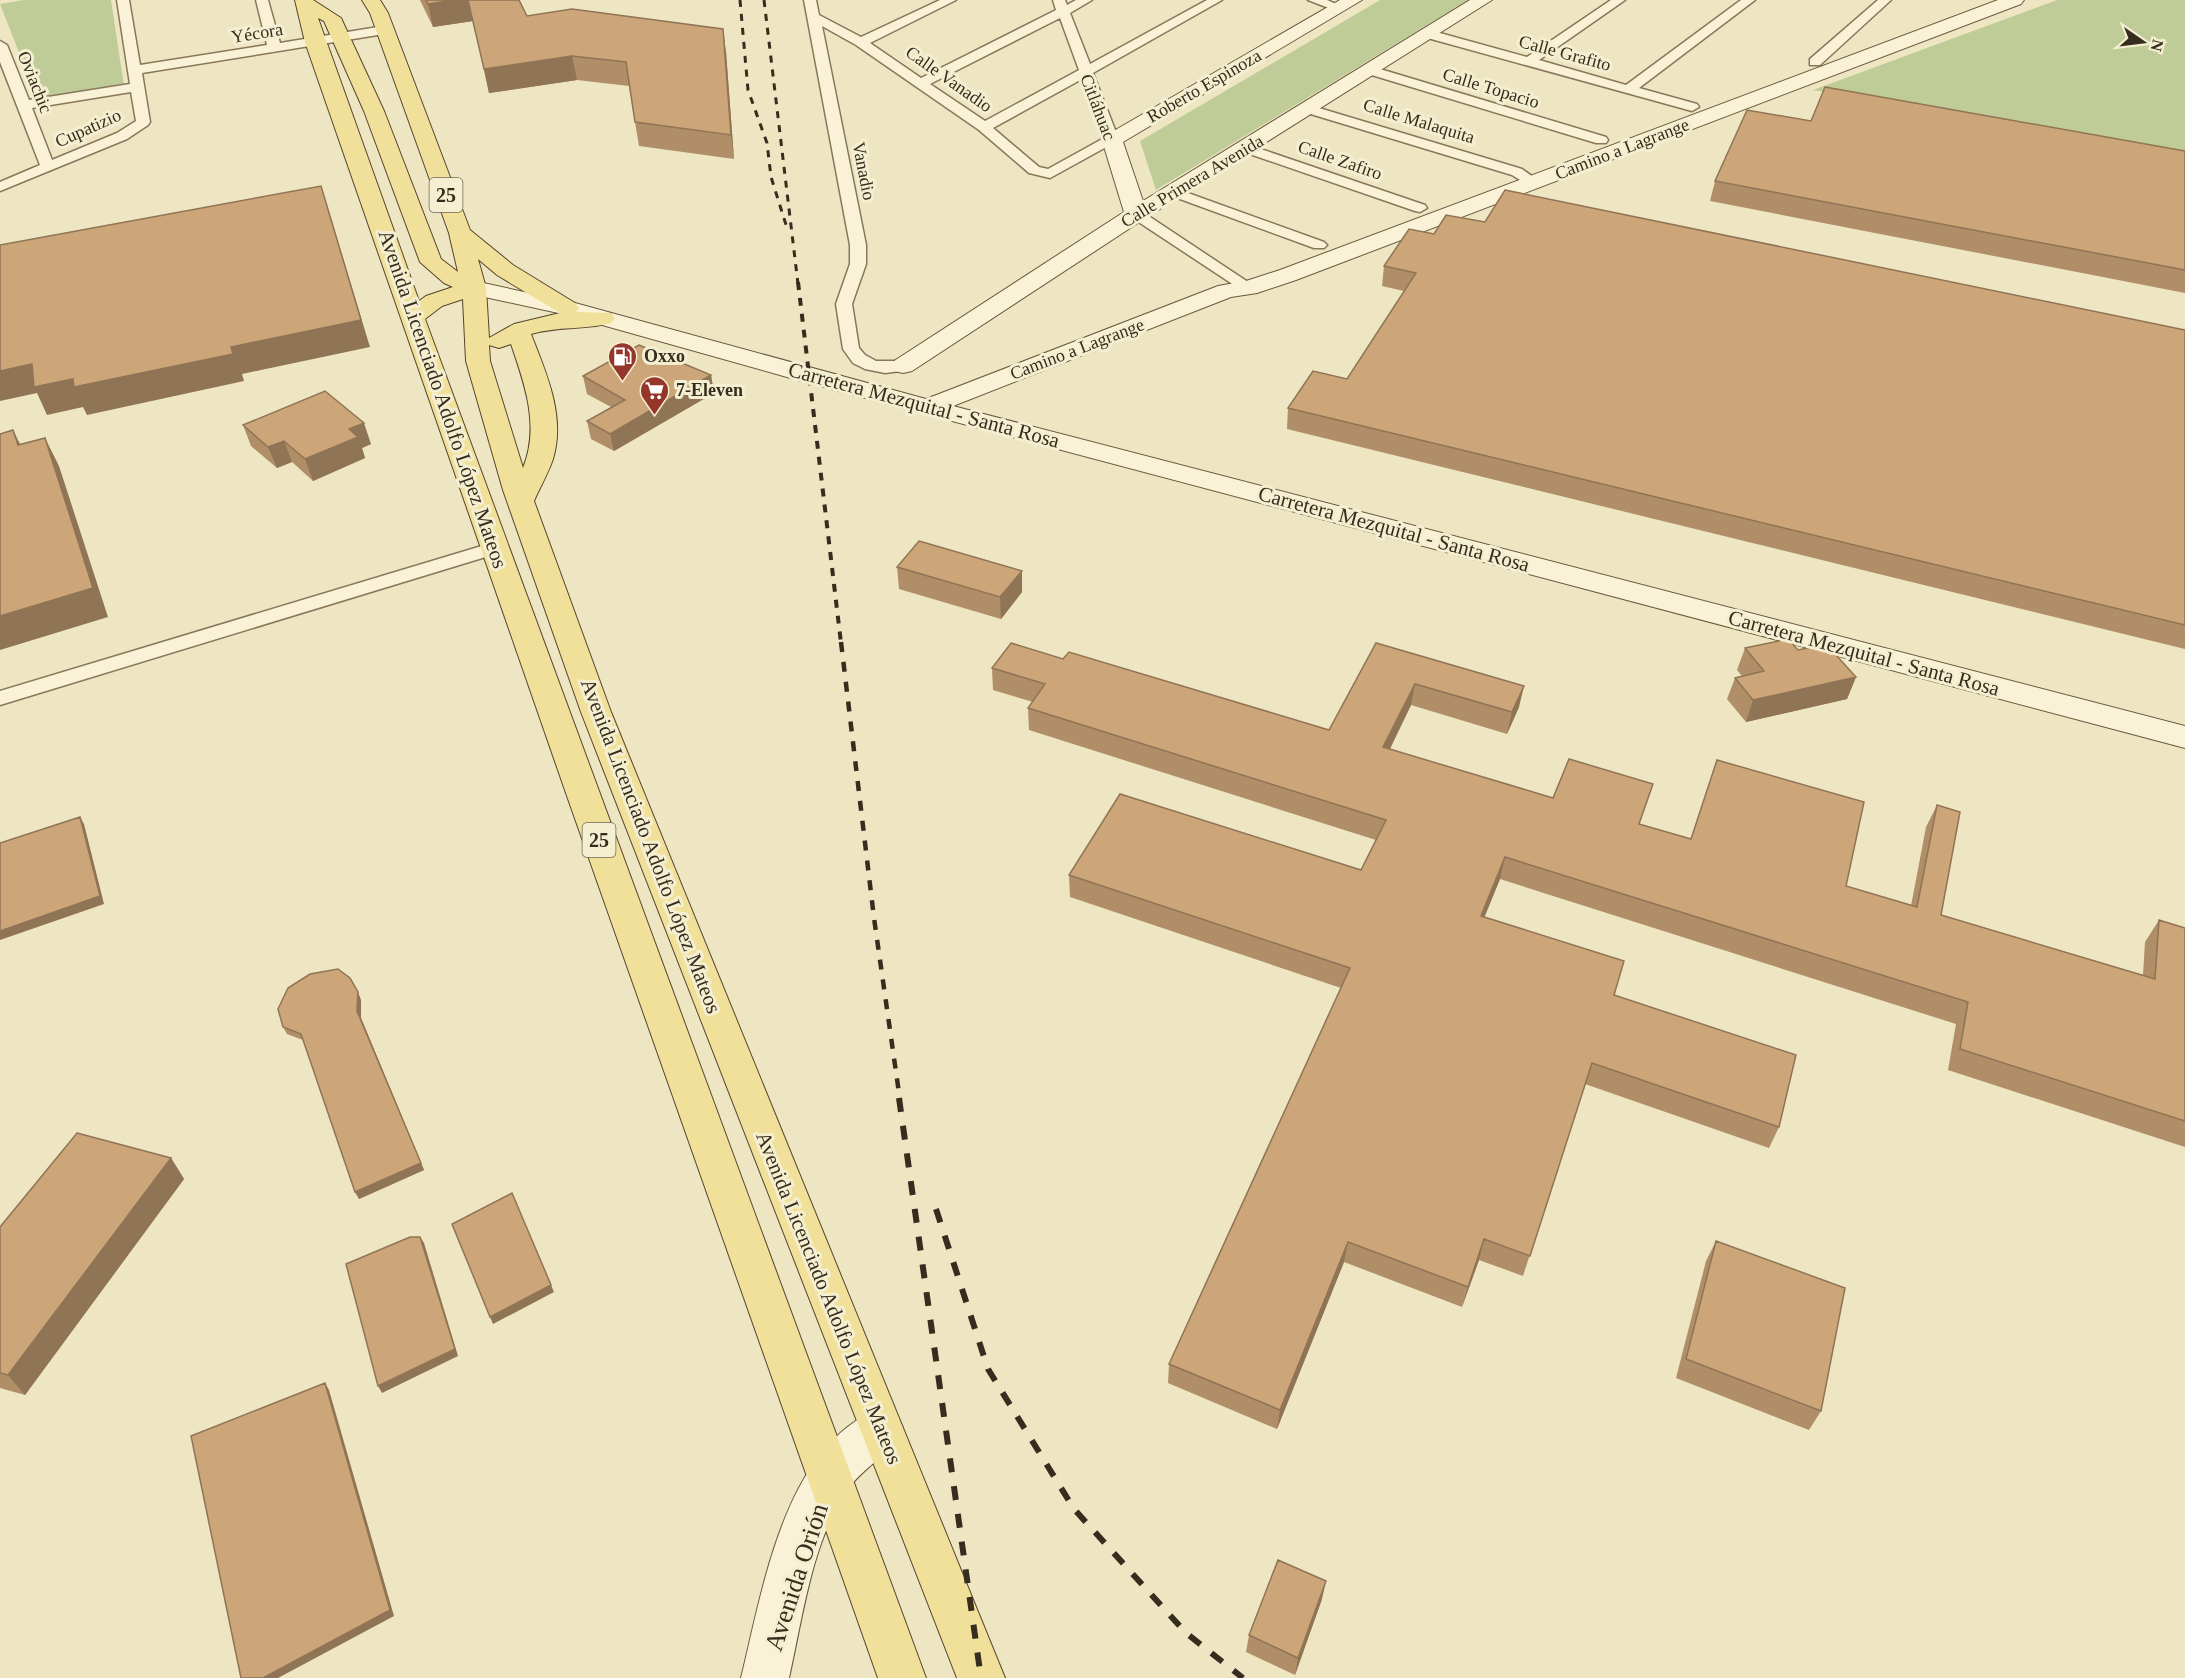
<svg xmlns="http://www.w3.org/2000/svg" width="2185" height="1678" font-family="Georgia,serif">
	<style>
		.green { fill: #bfcc97 }
		.lines { fill: none; stroke-linecap: round; stroke-linejoin: round }
		.street-casing { stroke: #88775a; stroke-width: 3 }
		.secondary-casing { stroke: #69583d; stroke-width: 2 }
		.primary-casing { stroke: #55452e; stroke-width: 2 }
		.street { fill: #f9f2d6; fill-rule: evenodd }
		.secondary { fill: #f9f2d6; fill-rule: evenodd }
		.primary { fill: #f1e09a; fill-rule: evenodd }
		.rail-far3 { stroke: #372d1e; stroke-width: 3; stroke-dasharray: 7 7; stroke-linecap: butt }
		.rail-far2 { stroke: #372d1e; stroke-width: 4; stroke-dasharray: 8 8; stroke-linecap: butt }
		.rail-far1 { stroke: #372d1e; stroke-width: 4.5; stroke-dasharray: 10 10; stroke-linecap: butt }
		.rail { stroke: #372d1e; stroke-width: 6; stroke-dasharray: 14 14; stroke-linecap: butt }
		.wall { fill: #af8e68 }
		.shaded-wall { fill: #8f7455 }
		.building { fill: #cca579; stroke: #8f7455; stroke-width: 1.5 }
		.labels { text-anchor: middle; stroke-width: 6; stroke-linejoin: round; paint-order: stroke }
		.far-street-label { font-size: 18px; fill: #372d1e; stroke: #f5efd2 }
		.far-poi-label { font-size: 18px; font-weight: bold; fill: #372d1e; stroke: #f5efd2; text-anchor: start }
		.shield { fill: #f5efd2; stroke: #706754; stroke-width: 1.5 }
		.shield-label { font-size: 20px; font-weight: bold; fill: #372d1e }
		.street-label { font-size: 21px; fill: #372d1e; stroke: #f5efd2 }
		.near-street-label { font-size: 26px; fill: #372d1e; stroke: #f5efd2 }
	</style>
	<rect width="100%" height="100%" fill="#eee6c2"/>
	<path class="green" d="M24,0H111L124,86L38,101L0,4Z
		M1380,0H1468L1156,190L1140,141Z
		M2057,0H2185V155L1813,90Z"/>
	<g class="lines">
		<defs>
			<path id="street" d="M117,0H129L140,65L267,45L256,0H268L280,43L384,26L390,30L384,34L142,73L150,122L148,125L127,139L0,191V182L40,165L0,62V41L7,45L29,100L130,84ZM131,92L136,121L117,133L52,160L32,108Z
				M804,0H816L819,15L861,37L940,0H956L870,43L921,78L1056,10L1053,0H1065L1067,5L1076,0H1092L1070,13L1090,64L1207,0H1222L1093,73L1119,140L1050,178L1029,173L979,130L856,45L822,26L866,245V264L852,304L859,348L865,355L876,361H903L911,366L909,370L885,373L865,369L853,363L843,349L836,304L850,264V245ZM1060,18L1079,70L985,121L930,84ZM1082,79L1104,138L1048,169L1039,167L993,128Z
				M1308,0H1327L1345,8L1339,12Z
				M1611,0H1625L1539,60L1626,85L1741,0H1755L1639,88L1697,104L1699,107L1692,111L1424,37L1423,34L1429,30L1527,57Z
				M1878,0H1891L1820,65H1810V59Z
				M1370,66L1606,137L1608,140L1606,143H1596L1365,73L1363,70Z
				M1309,105L1522,169L1540,182L1538,185H1528L1512,175L1304,112V106Z
				M1246,144L1425,205L1427,208L1420,212L1415,211L1241,151L1239,148Z
				M1174,188L1324,242L1327,245L1324,248H1314L1169,195L1167,192L1169,189Z
				M1136,209L1141,211L1257,288L1255,291H1243L1131,217L1128,214L1131,211Z
				M495,542L505,548L502,552L0,705V691Z"/>
			<path id="secondary" d="M1340,0H1362L1123,142L1143,201L1470,0H1492L1144,219L912,371L903,373L894,371L891,366L894,361L1124,212L1102,140L1105,136Z
				M1998,0H2024L2021,4L1296,280L1257,293L1231,297L953,406L2185,726V748L801,381L563,314L466,293L462,288L466,283L474,281L575,303L926,399L1218,286L1246,281L1280,270Z
				M881,1408L896,1414L903,1428C891,1455 861,1468 845,1493C811,1547 803,1616 789,1678H741C763,1589 784,1445 881,1408Z"/>
			<path id="primary" d="M295,0H313L341,18L384,111L441,259L458,272L449,233L370,13L362,0H380L388,13L470,230L513,265L575,303L579,308L576,312L611,313L615,318L611,323C585,330 558,326 531,334C546,373 566,416 553,459C548,474 540,487 534,501L611,712L1005,1678H957L581,712L503,490L466,361L463,299L442,306L425,319L926,1678H878L567,796L305,42ZM318,18L324,21L364,111L420,262L444,283L453,287L426,296L419,301ZM478,259L497,275L560,313L514,324L489,338L486,288ZM511,344C525,385 540,426 523,468L490,361L489,345L499,348Z"/>
		</defs>
		<use href="#street" class="street-casing"/>
		<use href="#secondary" class="secondary-casing"/>
		<use href="#primary" class="primary-casing"/>
		<use href="#street" class="street"/>
		<use href="#secondary" class="secondary"/>
		<use href="#primary" class="primary"/>
		<path class="rail-far3" d="M740,0L748,90L767,143L771,177L787,228
			M764,0L798,284"/>
		<path class="rail-far2" d="M798,282L841,643"/>
		<path class="rail-far1" d="M841,642L874,918L900,1100"/>
		<path class="rail" d="M899,1098L981,1678
			M936,1209L988,1369L1074,1509L1186,1633L1243,1678"/>
	</g>
	<path class="wall" d="M420,0H519L527,16L726,52L734,159L639,146L629,86L577,80L489,93L473,21L433,27Z
		M1811,121L2185,151V293L1710,201L1715,181Z
		M1485,222L2185,330V649L1287,429L1288,408L1347,379L1404,291L1382,286L1384,266L1434,234Z
		M711,375L714,393L614,451L591,439L587,421L611,407L587,394L583,376Z
		M243,425L371,444L362,448L365,458L313,481L292,462L277,468L251,446Z
		M897,567L1022,571V592L1001,619L899,589Z
		M1376,643L1519,707L1507,734L1411,705L1390,749L1911,906L1926,827L1937,805L1941,915L2143,975L2145,942L2159,920L2185,928V1147L1948,1070L1956,1024L1500,879L1484,917L1614,995L1779,1127L1769,1148L1585,1084L1523,1276L1479,1260L1462,1307L1344,1262L1277,1429L1168,1383L1169,1364L1341,988L1070,897L1069,875L1361,870L1376,840L1029,730L1028,708L1033,702L993,690L992,668L1063,659L1329,730Z
		M1745,648L1798,650L1856,677L1847,699L1746,722L1727,699L1735,678L1742,676L1737,670Z
		M361,1000V1018L424,1170L359,1199L303,1040L287,1034L283,1027Z
		M171,1158L184,1179L25,1395L0,1388V1227Z
		M1716,1241L1821,1411L1809,1430L1676,1378L1706,1261Z
		M1322,1599L1295,1675L1246,1652L1249,1635Z"/>
	<path class="shaded-wall" d="M454,0H468L473,21L433,27L428,4Z
		M723,29L726,52L734,159L731,135Z
		M572,56L577,80L489,93L484,69Z
		M329,212L370,347L242,374L244,381L87,415L83,407L47,415L37,393L0,401V371L32,364Z
		M711,375L714,393L614,451L610,434Z
		M364,423L371,444L362,448L365,458L313,481L305,459L349,429Z
		M13,430L27,458L18,445Z
		M45,438L59,466L108,617L0,650V616Z
		M284,441L292,462L277,468L268,447Z
		M1022,571V592L1001,619L1000,597Z
		M1856,677L1847,699L1746,722L1753,700Z
		M1415,684L1411,705L1380,769L1383,747Z
		M1524,686L1519,707L1507,734L1512,712Z
		M80,817L84,824L104,904L0,940V931Z
		M1505,857L1500,879L1476,938L1481,916Z
		M358,992L361,1000V1018L424,1170L359,1199L355,1192Z
		M171,1158L184,1179L25,1395L8,1375Z
		M420,1237L424,1243L458,1356L382,1393L378,1386Z
		M1484,1239L1479,1260L1462,1307L1468,1287Z
		M1348,1242L1344,1262L1277,1429L1280,1410Z
		M551,1285L554,1292L493,1324L490,1317Z
		M325,1383L329,1390L394,1616L278,1678H263Z
		M1326,1581L1322,1599L1295,1675L1298,1658Z"/>
	<path class="building" d="M426,0H454L428,4Z
		M468,0H519L527,16L572,9L723,29L731,135L635,122L626,62L572,56L484,69Z
		M1825,87L2185,151V270L1715,181L1747,110L1811,121Z
		M321,186L361,320L231,347L233,354L74,387L73,379L34,387L32,364L0,371V245Z
		M1505,190L2185,330V625L1288,408L1313,371L1347,379L1416,273L1384,266L1409,229L1434,234L1446,215L1485,222Z
		M639,345L711,375L610,434L587,421L625,400L583,376Z
		M325,391L364,423L349,429L358,437L305,459L284,441L268,447L243,425Z
		M13,430L18,445L45,438L93,588L0,616V434Z
		M919,541L1022,571L1000,597L897,567Z
		M1788,639L1798,650L1826,644L1856,677L1753,700L1735,678L1764,671L1745,648Z
		M1011,643L1063,659L1069,652L1329,730L1376,643L1524,686L1512,712L1415,684L1383,747L1553,798L1569,759L1653,784L1639,824L1691,839L1717,760L1864,802L1846,886L1917,907L1937,805L1960,812L1941,915L2155,979L2159,920L2185,928V1121L1960,1049L1968,1002L1505,857L1481,916L1624,961L1614,995L1796,1055L1779,1127L1592,1063L1530,1256L1484,1239L1468,1287L1348,1242L1280,1410L1169,1364L1350,968L1069,875L1120,794L1361,870L1386,820L1028,708L1045,684L992,668Z
		M80,817L100,896L0,931V843Z
		M338,969L350,978L358,992L357,1011L421,1163L355,1192L301,1034L283,1027L278,1009L288,988L310,974Z
		M77,1133L171,1158L8,1375L0,1373V1227Z
		M512,1193L551,1285L490,1317L452,1224Z
		M410,1237H420L455,1349L378,1386L346,1264Z
		M1716,1241L1845,1288L1821,1411L1686,1359Z
		M325,1383L390,1610L263,1678H241L191,1436Z
		M1278,1560L1326,1581L1298,1658L1249,1635Z"/>
	<defs>
		<symbol id="fuel-pin" viewBox="-11 -11 22 30"><path d="M0 17L-7.5 6A9.5 9.5 0 1 1 7.5 6Z" fill="#96352a" stroke="#f5efd2"/><path d="M-5.5-6h7V0h2V4h1.3V-2.5L3-4.5l.8-.8L6-3V5H2.5V1h-1V6h-7ZM-4.2-4.7v3.2H.2V-4.7Z" fill="#fff"/></symbol>
		<symbol id="supermarket-pin" viewBox="-11 -11 22 30"><path d="M0 17L-7.5 6A9.5 9.5 0 1 1 7.5 6Z" fill="#96352a" stroke="#f5efd2"/><path d="M-6-5.5h2.5l.6 2H6L4.5 2H-2.5L-4.4-4H-6ZM-1.5 3.2a1.3 1.3 0 1 0 .1 0ZM3 3.2a1.3 1.3 0 1 0 .1 0Z" fill="#fff"/></symbol>
	</defs>
	<g fill-rule="evenodd">
		<use href="#fuel-pin" x="606" y="340" width="33" height="45"/>
		<use href="#supermarket-pin" x="638" y="374" width="33" height="45"/>
	</g>
	<g class="labels">
		<g class="far-street-label">
			<text transform="translate(257 33) rotate(-9)" y="6">Yécora</text>
			<text transform="translate(1565 53) rotate(15)" y="6">Calle Grafito</text>
			<text transform="translate(949 79) rotate(35)" y="6">Calle Vanadio</text>
			<text transform="translate(35 82) rotate(68)" y="6">Oviachic</text>
			<text transform="translate(1204 86) rotate(-30)" y="6">Roberto Espinoza</text>
			<text transform="translate(1491 88) rotate(17)" y="6">Calle Topacio</text>
			<text transform="translate(1098 107) rotate(69)" y="6">Citláhuac</text>
			<text transform="translate(1419 121) rotate(17)" y="6">Calle Malaquita</text>
			<text transform="translate(88 128) rotate(-24)" y="6">Cupatizio</text>
			<text transform="translate(1622 149) rotate(-21)" y="6">Camino a Lagrange</text>
			<text transform="translate(1340 160) rotate(19)" y="6">Calle Zafiro</text>
			<text transform="translate(864 171) rotate(79)" y="6">Vanadio</text>
			<text transform="translate(1192 181) rotate(-31)" y="6">Calle Primera Avenida</text>
			<text transform="translate(1077 349) rotate(-21)" y="6">Camino a Lagrange</text>
		</g>
		<g class="far-poi-label">
			<text x="644" y="362">Oxxo</text>
			<text x="676" y="396">7-Eleven</text>
		</g>
		<g class="shield">
			<rect x="429.5" y="178" width="33" height="34" rx="4.5"/>
			<rect x="582.5" y="823" width="33" height="34" rx="4.5"/>
		</g>
		<g class="shield-label">
			<text x="446" y="202">25</text>
			<text x="599" y="847">25</text>
		</g>
		<g class="street-label">
			<text transform="translate(443 399) rotate(71)" y="7">Avenida Licenciado Adolfo López Mateos</text>
			<text transform="translate(924 405) rotate(15)" y="7">Carretera Mezquital - Santa Rosa</text>
			<text transform="translate(1394 529) rotate(15)" y="7">Carretera Mezquital - Santa Rosa</text>
			<text transform="translate(1864 653) rotate(15)" y="7">Carretera Mezquital - Santa Rosa</text>
			<text transform="translate(651 846) rotate(69)" y="7">Avenida Licenciado Adolfo López Mateos</text>
			<text transform="translate(829 1298) rotate(68)" y="7">Avenida Licenciado Adolfo López Mateos</text>
		</g>
		<g class="near-street-label">
			<text transform="translate(796 1577) rotate(-72)" y="9">Avenida Orión</text>
		</g>
	</g>
	<g transform="translate(2143 42) rotate(104)" stroke="#f5efd2" stroke-width="4.5" paint-order="stroke">
	<path d="M0-4.5L10 22L0 15L-10 22Z" fill="#372d1e"/>
	<text y="-9" font-size="16" font-weight="bold" text-anchor="middle" fill="#372d1e">N</text>
	</g>
</svg>
